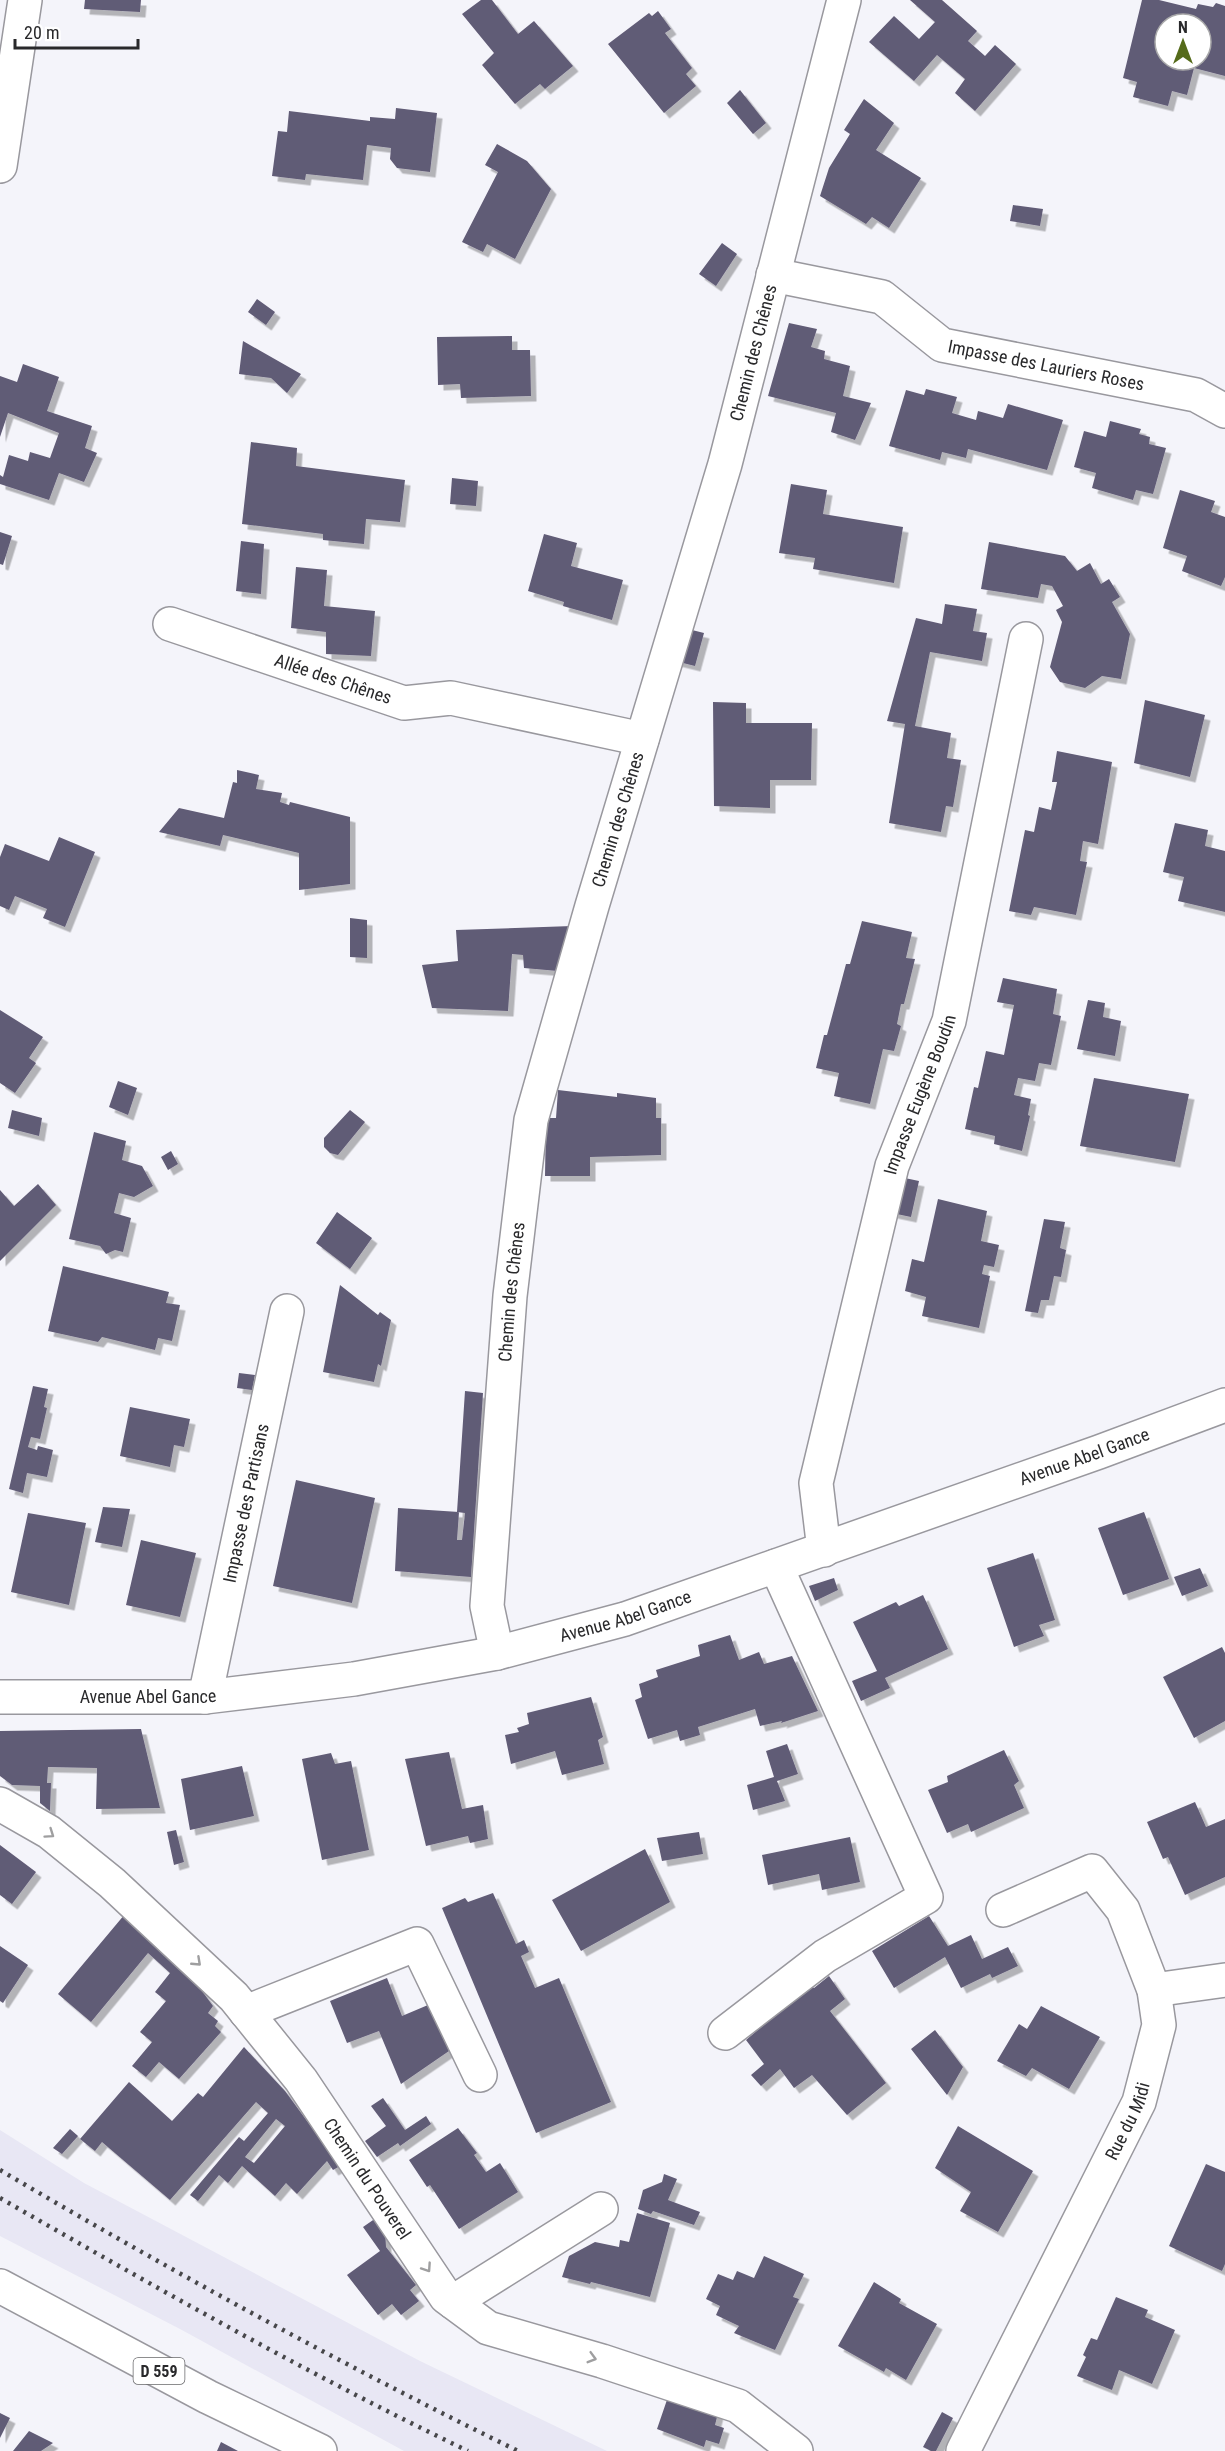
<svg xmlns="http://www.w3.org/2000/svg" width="1225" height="2451" font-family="'Roboto Condensed',sans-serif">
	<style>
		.built { fill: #e8e7f4 }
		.building { fill: #615b76; fill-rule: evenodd; filter: url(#shadow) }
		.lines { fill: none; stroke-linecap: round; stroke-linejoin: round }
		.minor-casing { stroke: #99989e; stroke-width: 36 }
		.major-casing { stroke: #99989e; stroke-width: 36 }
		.minor { stroke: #fff; stroke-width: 33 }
		.major { stroke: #fff; stroke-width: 33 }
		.rail { stroke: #47474a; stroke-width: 4.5; stroke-dasharray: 3 6; stroke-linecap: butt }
		.oneway { stroke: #9f9fa0 }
		.labels { text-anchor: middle; stroke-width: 6; stroke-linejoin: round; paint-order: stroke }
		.shield { fill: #fff; stroke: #69696b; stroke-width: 1.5 }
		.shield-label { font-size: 16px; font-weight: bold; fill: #29292b }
		.street-label { font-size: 18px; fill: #29292b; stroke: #fff }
	</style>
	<defs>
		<filter id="shadow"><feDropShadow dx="5.5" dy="5.5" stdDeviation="0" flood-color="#0004"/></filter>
	</defs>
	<rect width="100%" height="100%" fill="#f4f4fa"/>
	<path class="built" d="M0,2130L84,2183L420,2361L607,2451H404L180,2329L0,2236Z"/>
	<path class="building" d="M85,0H141L140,12L84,9Z
		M481,0H492L518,34L534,21L573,66L545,89L540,84L515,104L482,65L494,53L462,14Z
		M910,0H942L977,31L968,41L985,56L995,45L1016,64L975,111L955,93L965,79L937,55L914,81L869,42L894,16L919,39L935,22Z
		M1142,0H1159L1196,9L1198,4L1213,7L1216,3L1225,6V76L1194,68L1187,95L1172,91L1168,106L1133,97L1137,82L1123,78ZM1165,24H1201V60H1165Z
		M658,11L671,29L665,33L692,68L686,74L696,86L664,113L608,44L649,13L652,16Z
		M740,90L766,123L753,134L727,103Z
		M864,99L894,123L876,150L921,178L889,228L872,217L866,224L820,196L829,168L850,134L844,130Z
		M396,108L437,113L430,172L397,168L390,159L391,148L367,145L363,180L306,174L305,180L272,176L278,131L287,132L289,111L370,121V117L395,119Z
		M497,144L527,161L551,189L515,259L487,244L483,252L462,242L498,172L485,165Z
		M1013,205L1043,209L1040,226L1010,221Z
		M722,243L737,254L716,286L699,274Z
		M257,299L275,312L266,325L248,312Z
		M789,323L817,329L811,347L825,351L824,359L850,366L843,396L871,403L855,440L831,432L836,413L768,396Z
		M512,336V350H530L531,396L461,398L460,384L438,385L437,337Z
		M243,341L301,374L287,393L271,378L239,374Z
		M23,364L59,377L47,411L92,426L85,448L97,453L84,482L59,473L49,500L0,484V475L3,477L9,455L28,461L30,452L50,458L59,433L8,413L0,437V376L17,382Z
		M926,389L957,397L952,413L976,420L978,411L1003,418L1008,404L1063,420L1047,470L968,449L966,458L942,452L940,460L889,446L906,390L924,395Z
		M1110,421L1141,429L1139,434L1150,437L1149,444L1166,448L1153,494L1136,490L1133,500L1092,488L1096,473L1074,467L1084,431L1106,437Z
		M251,442L297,448L296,466L405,480L400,522L366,519L364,544L323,540V534L242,524Z
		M452,478L478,481L476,506L450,504Z
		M791,484L827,490L823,514L903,527L894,583L813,569L815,558L779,553Z
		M1180,490L1215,501L1211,512L1225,517V577L1221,586L1182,571L1187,556L1163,548Z
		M0,532L12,536L3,565L0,564Z
		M544,534L577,543L571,566L623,580L612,620L563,606L564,602L528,591Z
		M241,541L264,544L261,594L236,591Z
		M989,542L1065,556L1077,571L1090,563L1101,584L1109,579L1120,597L1112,602L1130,634L1121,679L1102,676L1085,688L1060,682L1050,667L1062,622L1056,610L1063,606L1052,586L1041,584L1038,598L981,589Z
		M296,567L327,570L324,606L375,611L371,656L326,654V632L291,628Z
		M945,604L977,609L973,631L987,633L982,661L930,652L915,726L951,733L947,758L961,760L953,807L946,806L941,832L889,823L905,724L887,721L916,618L942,624Z
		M684,628L704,633L695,666L675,661Z
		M1145,700L1205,715L1190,777L1134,763Z
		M713,702L746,703V723H812L811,780H770V808L714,806Z
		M1057,751L1112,762L1098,844L1083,841L1080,861L1087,862L1076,915L1034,907L1031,915L1009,911L1025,830L1034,832L1039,807L1051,810L1057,782H1052Z
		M237,770L259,775L256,789L282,793L280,802L289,805L290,802L350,817V884L299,890V853L223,835L220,846L159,832L179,808L224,818L233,782L237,783Z
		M1175,823L1208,830L1205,846L1225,851V912L1178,901L1184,877L1163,872Z
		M59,837L95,852L65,927L43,918L47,909L15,896L9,910L0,906V857L5,844L49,861Z
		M350,918L367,920V958L350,957Z
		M862,921L912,932L906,958L915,959L904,1004H901L897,1024L901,1026L894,1051L883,1049L870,1104L834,1096L839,1073L816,1068L824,1035H827L846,964H850Z
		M572,926L558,971L524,968L523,955L512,954L508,1011L432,1008L422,965L458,961L456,930Z
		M1003,978L1057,989L1053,1014L1061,1016L1051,1065L1039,1063L1035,1081L1018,1078L1014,1095L1031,1099L1028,1115L1030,1116L1022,1151L994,1144L995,1136L965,1129L974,1087L978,1088L986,1051L1004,1055L1014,1005L997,1002Z
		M1088,1000L1105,1003L1103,1017L1121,1021L1115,1056L1077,1049Z
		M0,1010L43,1037L29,1058L36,1063L15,1093L0,1083Z
		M1094,1078L1189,1094L1175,1162L1080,1146Z
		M118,1081L137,1088L128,1115L109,1107Z
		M558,1090L617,1097V1093L656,1098V1118H661V1155L590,1157V1176H545L546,1118H556Z
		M12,1110L42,1118L39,1136L8,1128Z
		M350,1110L365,1122L338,1155L330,1153L324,1147V1138Z
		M94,1132L126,1141L122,1160L142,1166L153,1186L134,1197L119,1193L114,1213L131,1218L123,1252L115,1250L106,1254L100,1246L69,1239Z
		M171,1151L178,1164L168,1170L161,1157Z
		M900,1177L919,1181L911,1217L892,1213Z
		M38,1184L56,1205L0,1261V1190L14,1206Z
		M938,1199L987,1211L981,1241L999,1245L994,1267L984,1265L982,1274L990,1276L979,1328L922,1316L926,1297L905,1291L912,1259L924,1262Z
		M337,1212L372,1238L350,1269L316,1243Z
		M1044,1219L1065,1222L1060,1248L1066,1250L1061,1277L1054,1276L1049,1300H1041L1038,1313L1025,1311Z
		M63,1266L169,1292L166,1303L180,1305L172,1341L158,1338L155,1350L102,1337L98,1342L48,1331Z
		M340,1285L378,1315L380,1312L391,1320L381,1366L378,1364L374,1382L323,1372Z
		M239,1373L255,1375L252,1390L237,1388Z
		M33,1386L48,1389L44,1407L47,1408L40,1439L31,1437L28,1447L37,1450L38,1446L53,1450L47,1477L27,1473L23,1493L9,1489Z
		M465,1391L483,1393L471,1577L395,1571L398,1508L459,1512L457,1540H462L465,1513L457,1512Z
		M130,1407L190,1419L184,1447L174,1445L170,1467L120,1456Z
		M296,1480L375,1498L352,1603L273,1586Z
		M103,1507L130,1509L122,1547L95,1542Z
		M1144,1512L1169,1579L1123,1595L1098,1528Z
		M28,1513L86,1523L69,1605L11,1592Z
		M141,1540L196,1553L180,1617L126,1605Z
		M1033,1553L1055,1620L1039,1625L1044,1636L1014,1647L987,1568Z
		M1200,1568L1208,1586L1182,1596L1174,1577Z
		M834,1578L838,1590L815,1601L809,1586Z
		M923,1595L948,1649L885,1678L890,1688L861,1701L852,1681L877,1671L853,1622L896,1602L899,1606Z
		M730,1635L739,1660L759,1652L764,1664L792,1656L818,1711L781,1723L782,1721L760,1726L755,1709L698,1727L700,1735L680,1741L677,1730L648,1739L635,1700L642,1697L639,1684L658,1677L656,1670L700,1656L698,1645Z
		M1222,1647L1225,1653V1721L1194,1738L1163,1677Z
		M591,1697L603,1737L598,1740L604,1764L562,1775L555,1751L511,1764L505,1735L519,1732L517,1728L529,1724L527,1713Z
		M141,1729L160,1808L96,1809L97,1768L48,1767L47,1783H51L50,1811L40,1803V1786L12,1785L0,1776V1731Z
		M787,1744L798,1774L777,1781L785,1801L753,1810L747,1785L774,1777L766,1751Z
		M1004,1750L1019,1781L1014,1785L1024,1808L971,1832L968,1824L947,1833L928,1790L948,1782L947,1776Z
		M449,1752L462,1809L483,1805L488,1839L470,1843L468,1836L426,1846L405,1759Z
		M331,1753L335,1764L351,1761L369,1850L322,1860L302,1759Z
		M242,1766L254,1816L190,1830L181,1779Z
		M1195,1802L1206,1827L1225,1819V1877L1185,1895L1168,1857L1163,1859L1147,1822Z
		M176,1830L184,1862L174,1865L167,1832Z
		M699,1832L703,1854L662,1861L657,1838Z
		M850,1837L860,1882L822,1890L819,1874L768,1885L762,1855Z
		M0,1845L36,1872L12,1904L0,1895Z
		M645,1849L670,1902L581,1951L552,1900Z
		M493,1893L516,1944L524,1940L529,1952L521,1956L535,1988L559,1978L611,2102L536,2133L442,1908L465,1898L468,1902Z
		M125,1914L199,1987L213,2006L208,2013L218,2021L215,2026L221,2032L179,2079L159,2062L146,2077L132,2066L152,2042L140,2032L166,2001L155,1992L170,1973L148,1953L91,2022L58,1994Z
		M929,1916L948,1946L971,1935L982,1959L1008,1947L1018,1966L992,1978L990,1974L961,1988L945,1957L894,1988L872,1951Z
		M0,1946L28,1965L3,2003L0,2001Z
		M829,1976L845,1999L830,2011L886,2083L847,2115L812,2075L794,2088L780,2069L761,2086L751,2075L764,2064L746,2040L810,1985L814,1988Z
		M387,1978L402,2016L428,2005L449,2051L401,2084L379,2031L347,2043L330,2001Z
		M1041,2006L1100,2037L1069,2089L1032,2068L1026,2076L997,2061L1019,2024L1027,2029Z
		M935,2030L963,2067L947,2095L911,2049Z
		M244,2047L285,2091L340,2166L333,2170L327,2161L297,2194L286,2183L275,2196L242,2166L228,2183L219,2175L198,2201L190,2195L239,2137L244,2141L268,2113L256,2102L170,2200L102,2142L95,2151L80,2139L129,2082L172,2121L198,2093L203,2097ZM276,2119L285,2126L254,2163L245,2157Z
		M383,2098L405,2130L426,2116L431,2124L400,2146L398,2143L377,2157L365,2141L386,2126L371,2106Z
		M958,2126L1033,2171L998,2232L960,2211L971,2192L935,2168Z
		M458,2128L477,2153L474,2155L486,2172L500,2163L518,2192L459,2229L430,2185L427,2187L409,2160Z
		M70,2129L78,2136L62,2154L53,2148Z
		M1206,2164L1225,2172V2264L1222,2271L1169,2246Z
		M664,2174L677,2179L668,2200L700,2212L694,2225L653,2211L651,2214L638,2209L643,2190L662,2182Z
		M637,2213L670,2223L650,2297L591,2282L590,2284L562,2277L569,2256L595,2242L619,2247L620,2240L629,2242Z
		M376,2218L385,2231L386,2247L416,2285L410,2290L419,2301L401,2315L392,2304L378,2315L347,2275L380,2251L363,2227Z
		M764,2256L804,2274L793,2297L799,2299L775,2350L734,2333L739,2326L716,2315L720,2306L706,2299L718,2274L733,2280L737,2271L754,2278Z
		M874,2282L901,2299L899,2303L937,2324L906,2380L886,2368L884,2372L838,2346Z
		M1116,2297L1148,2310L1145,2317L1175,2330L1152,2384L1119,2370L1112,2390L1077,2376L1086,2357L1083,2355L1091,2338L1097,2340Z
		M669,2394L718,2413L715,2425L724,2428L719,2444L706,2440L704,2447L657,2429Z
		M942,2412L953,2418L936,2451H931L923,2447Z
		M0,2413L10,2418L0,2438Z
		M29,2431L53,2443L41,2451H13Z
		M221,2442L238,2451H217Z"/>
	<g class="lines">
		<defs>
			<g id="minor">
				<path d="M0,166L25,0"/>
				<path id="s1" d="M773,275L882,297L942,345L1196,395L1225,411"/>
				<path id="s2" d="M170,624L404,703L451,698L642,739"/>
				<path id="s3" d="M824,1550L816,1483L892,1166L949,1021L1026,639"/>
				<path id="s4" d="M497,1653L487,1606L510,1296L531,1120L592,906L725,464L844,0"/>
				<path id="s5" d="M205,1697L287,1311"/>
				<path id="s6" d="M0,1804L49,1832L112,1883L234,1997L301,2080L446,2297L488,2328L602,2361L738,2406L796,2451"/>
				<path d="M1154,1990L1225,1980"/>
				<path d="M246,2012L417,1944L480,2075"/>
				<path d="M725,2033L825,1956L926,1897L776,1566"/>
				<path d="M453,2302L601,2209"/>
				<path id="s7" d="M963,2451L1139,2102L1159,2025L1154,1990L1123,1910L1092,1871L1003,1910"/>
			</g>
			<g id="major">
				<path id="s8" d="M0,1697H205L354,1679L497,1653L625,1619L1099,1452L1225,1405"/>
				<path d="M0,2286L208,2397L320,2451"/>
			</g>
		</defs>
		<use href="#minor" class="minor-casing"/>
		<use href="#major" class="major-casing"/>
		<use href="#minor" class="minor"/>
		<use href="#major" class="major"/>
		<path class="rail" d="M0,2170C171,2271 341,2364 518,2451
			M0,2198C153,2286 308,2374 468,2451"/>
	</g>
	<defs><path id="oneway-chevron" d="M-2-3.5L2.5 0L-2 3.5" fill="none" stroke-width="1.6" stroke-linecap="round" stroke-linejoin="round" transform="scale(1.5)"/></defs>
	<g class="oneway">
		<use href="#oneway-chevron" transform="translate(50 1834) rotate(35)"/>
		<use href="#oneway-chevron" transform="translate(197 1962) rotate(43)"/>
		<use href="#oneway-chevron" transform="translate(427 2268) rotate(56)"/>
		<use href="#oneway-chevron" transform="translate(592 2358) rotate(16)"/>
	</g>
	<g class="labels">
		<rect class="shield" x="133.5" y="2358" width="51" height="26" rx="4.5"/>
		<g class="shield-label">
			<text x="159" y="2377">D 559</text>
		</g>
		<g class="street-label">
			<text dy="6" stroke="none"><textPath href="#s4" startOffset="1335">Chemin des Chênes</textPath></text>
			<text dy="6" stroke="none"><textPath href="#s1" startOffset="294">Impasse des Lauriers Roses</textPath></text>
			<text dy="6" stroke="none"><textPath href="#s2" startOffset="172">Allée des Chênes</textPath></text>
			<text dy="6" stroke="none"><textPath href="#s4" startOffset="849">Chemin des Chênes</textPath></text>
			<text dy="6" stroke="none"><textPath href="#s3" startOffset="470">Impasse Eugène Boudin</textPath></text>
			<text dy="6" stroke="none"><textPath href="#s4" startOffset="363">Chemin des Chênes</textPath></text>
			<text dy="6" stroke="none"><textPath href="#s8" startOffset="1120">Avenue Abel Gance</textPath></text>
			<text dy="6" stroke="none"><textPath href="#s5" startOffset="198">Impasse des Partisans</textPath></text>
			<text dy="6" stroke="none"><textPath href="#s8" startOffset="634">Avenue Abel Gance</textPath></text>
			<text dy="6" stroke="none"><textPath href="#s8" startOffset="148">Avenue Abel Gance</textPath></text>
			<text dy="6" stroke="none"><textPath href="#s7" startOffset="369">Rue du Midi</textPath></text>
			<text dy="6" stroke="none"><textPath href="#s6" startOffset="530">Chemin du Pouverel</textPath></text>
		</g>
	</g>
	<g transform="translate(1183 42)"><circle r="28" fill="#ffffff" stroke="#a9a9aa" stroke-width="1.5"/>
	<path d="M0-4.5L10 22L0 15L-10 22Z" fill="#556b1a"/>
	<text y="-9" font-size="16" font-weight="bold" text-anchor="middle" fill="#29292b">N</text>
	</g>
	<path d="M15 39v9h123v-9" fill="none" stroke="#29292b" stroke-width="3"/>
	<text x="24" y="39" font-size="18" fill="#29292b" stroke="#ffffff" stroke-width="4.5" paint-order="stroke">20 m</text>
</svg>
